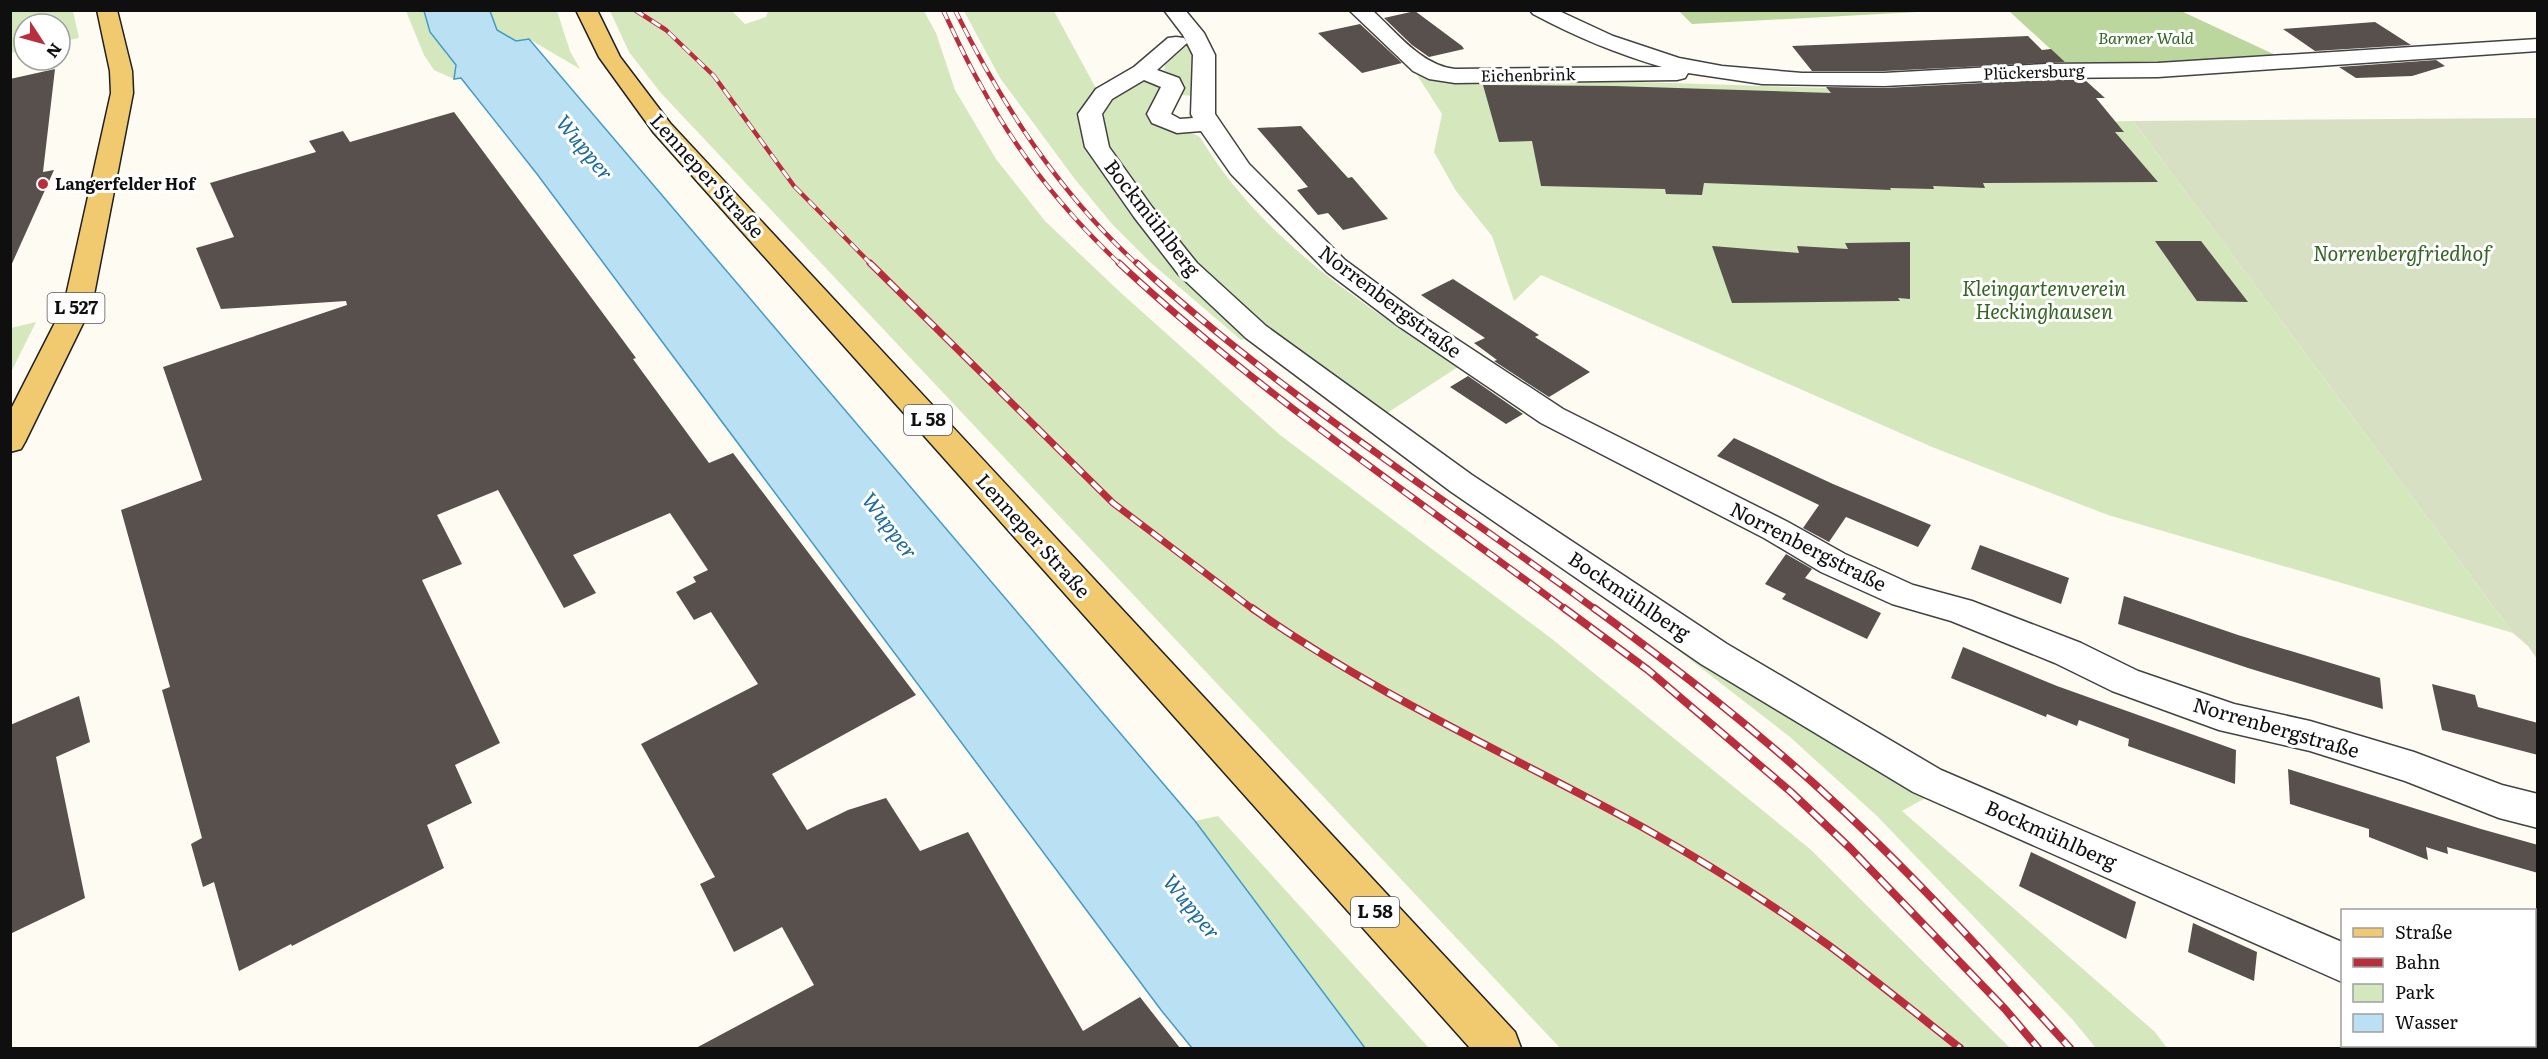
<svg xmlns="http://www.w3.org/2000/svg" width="2548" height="1059" font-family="Literata,serif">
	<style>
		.green { fill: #d5e8bd }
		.forest { fill: #bbd79d }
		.cemetery { fill: #d8e0c3 }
		.water { fill: #b9e1f3; stroke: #449ac6; stroke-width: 1.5 }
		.building { fill: #57504c }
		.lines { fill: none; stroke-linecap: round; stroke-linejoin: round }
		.minor-casing { stroke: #424242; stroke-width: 3 }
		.primary-casing { stroke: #202020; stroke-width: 3 }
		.minor { fill: #fff; fill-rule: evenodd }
		.primary { fill: #f1ca6f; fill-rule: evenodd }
		.rail-far2-casing { stroke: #b82e3c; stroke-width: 4.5 }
		.rail-far1-casing { stroke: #b82e3c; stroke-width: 7 }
		.rail-casing { stroke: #b82e3c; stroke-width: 8 }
		.rail-far2 { stroke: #fff; stroke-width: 3; stroke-dasharray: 10; stroke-linecap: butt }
		.rail-far1 { stroke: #fff; stroke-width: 4.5; stroke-dasharray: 13; stroke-linecap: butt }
		.rail { stroke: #fff; stroke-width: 5; stroke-dasharray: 16; stroke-linecap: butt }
		.poi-dot { fill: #b82e3c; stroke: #fff; stroke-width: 2 }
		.labels { text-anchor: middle; stroke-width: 6; stroke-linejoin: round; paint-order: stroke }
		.far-park-label { font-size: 16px; font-style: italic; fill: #346422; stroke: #fff }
		.far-street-label { font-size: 16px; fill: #0f0f0f; stroke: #fff }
		.far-poi-label { font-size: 16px; font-weight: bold; fill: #0f0f0f; stroke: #fff; text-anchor: start }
		.shield { fill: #fff; stroke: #575757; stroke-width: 1.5 }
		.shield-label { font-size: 18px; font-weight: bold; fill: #0f0f0f }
		.street-label { font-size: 20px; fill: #0f0f0f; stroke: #fff }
		.park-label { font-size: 20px; font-style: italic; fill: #346422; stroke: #fff }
		.water-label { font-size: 21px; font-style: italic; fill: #1e6c9b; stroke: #fff }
	</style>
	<rect width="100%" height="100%" fill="#fefbf2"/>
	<path class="green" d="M10,11H73L79,38L60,42V24H24V50L11,53Z
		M406,11H424L446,54L456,65L454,79L434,70L424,55Z
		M490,11H557L570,51L580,69L529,39L516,42L497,30Z
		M610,11H732L745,24L766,17L768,11H924L936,33L955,90L996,159L1045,221L1121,293L1280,435L1552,639L1810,849L2010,1048H1560L660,92L629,52Z
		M964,11H1054L1098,92L1083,114L1247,338L1241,340L1150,262L1112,224L1074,178L1000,78Z
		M1189,40L1194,52L1193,96L1180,95L1185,85L1180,78L1164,70C1165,56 1177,46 1189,40Z
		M1417,75L1861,89L1902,126L2133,121L2513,633L2108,515L1932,447L1541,275L1514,301L1492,236L1456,191L1434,152L1442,114Z
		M1152,80L1160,82L1163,89L1147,110C1148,136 1186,126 1200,137C1259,237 1363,305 1458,367L1381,417L1251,316L1202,268L1159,221L1105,146L1098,123L1106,99L1138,81Z
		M36,322L11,372V328Z
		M1638,619L1927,797L1902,811L2155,1032L2167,1048H2096L2072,1019L1877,816L1790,737Z
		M1218,816L1429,1048H1365L1195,821Z"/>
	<path class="forest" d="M1679,11H1936L1692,24Z
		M2009,11H2181L2284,59L2178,64L2069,66Z"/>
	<path class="cemetery" d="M2537,118H2538L2537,659L2528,646L2513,633L2133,121Z"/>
	<path class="water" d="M424,11H490L497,30L516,41L529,39L1195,821L1365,1048H1192L1161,1010L537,174L461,78L454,79L456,65L430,32Z"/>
	<path class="building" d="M1415,11L1462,46L1464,49L1429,57L1412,45L1384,18Z
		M2375,22L2411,45L2315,51L2283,29Z
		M1360,24L1402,63L1362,73L1318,33Z
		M2028,36L2042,50L2051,49L2065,62L1884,71H1812L1792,46Z
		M2436,60L2445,66L2412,76L2356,78L2339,67Z
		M55,69L43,172L54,170L10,268V79Z
		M2046,80H2085L2105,98H2096L2124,132H2115L2158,182L1983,183L1985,188L1933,186L1934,189L1890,188L1891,190L1704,183L1702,195L1666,194L1665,189L1541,186L1532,141L1499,142L1483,85L1614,86L1831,93L1826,87L1884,88Z
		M454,112L636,358L633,359L709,463L733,453L916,695L772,774L807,830L848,810L886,798L920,851L968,832L1083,1031L1140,997L1180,1048H696L814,985L782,927L734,952L700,884L715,877L641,744L758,684L711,612L694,620L676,592L696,582L693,577L708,570L670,513L573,555L596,593L564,608L498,490L437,515L462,564L422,580L500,743L455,765L472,803L427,825L444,868L292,946L291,944L239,971L214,882L203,887L191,844L202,838L162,690L170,687L121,510L202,480L163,367L347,305L346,301L221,309L196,248L234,237L210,183L316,152L309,141L343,131L350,142Z
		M1301,126L1348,178L1352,177L1388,219L1343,230L1328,213L1318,215L1297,190L1308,187L1257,128Z
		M2155,241H2201L2248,302L2197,301Z
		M1910,242V299L1898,298L1900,301L1732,303L1712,246L1799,253L1797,246L1848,249L1845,243Z
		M1453,279L1539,335L1535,337L1590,372L1549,397L1494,361L1497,360L1474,343L1485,338L1421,295Z
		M1468,376L1523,414L1506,424L1450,387Z
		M1734,438L1833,484L1931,525L1918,547L1846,517L1829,542L1803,528L1819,505L1717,456Z
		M1980,545L2069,578L2061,604L1971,569Z
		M1786,554L1812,569L1805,578L1881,613L1867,639L1782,599L1786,594L1765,584Z
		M2124,596L2238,635L2380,678L2383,709L2248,668L2118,624Z
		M1963,647L2057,686L2236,750L2235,784L2128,746L2129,739L2079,720L2077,726L2047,714L2046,717L1951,678Z
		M2432,684L2475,695L2478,707L2538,723V755L2442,730Z
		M79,696L90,742L56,757L85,898L10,934V725Z
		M2288,769L2481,829L2538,845V873L2447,847L2448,854L2426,847L2428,860L2369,837V829L2290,804Z
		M2031,852L2136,902L2126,939L2019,886Z
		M2193,923L2257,952L2254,981L2188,952Z"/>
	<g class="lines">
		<defs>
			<path id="minor" d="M1164,10H1185L1204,33L1215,55V114L1249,164L1345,260L1417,313L1563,409L1788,522L1845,554L1913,585L1972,601L2081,643L2138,671L2234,704L2310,721L2414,752L2502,785L2538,794V828L2499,818L2405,781L2310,751L2219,730L2112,691L2055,663L1951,621L1892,604L1821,572L1764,538L1541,423L1397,325L1327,272L1231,174L1201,131L1177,133L1152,123L1147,114L1161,87L1144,80L1112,99L1102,114L1109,147L1152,207L1197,263L1266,326L1472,475L1727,644L1941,770L2342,942V982L1913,792L1701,664L1450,491L1246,338L1179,275L1134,217L1085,147L1078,114L1096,89L1134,67L1168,38L1176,37L1184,38L1187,43L1157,70L1179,78L1184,88L1171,114L1180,119L1193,118L1191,114L1193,55L1183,35Z
				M1349,10H1372C1396,32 1422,66 1455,69L1662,67C1617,54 1574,36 1533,14L1530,10H1557L1613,36L1679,58L1722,66L1802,73H1884L2046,64L2158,63L2538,39V51L2158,77L2046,78L1884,86L1762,84L1688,73L1685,78L1677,80L1455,83L1429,79L1413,71Z
				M2534,1024L2538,1025V1048H2512V1046H2534Z
				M2432,1046H2479L2480,1048H2433Z"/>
			<path id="primary" d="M97,10H117L132,71L133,93L92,305L25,442L21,449L10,452V411L64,305L111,93L110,71Z
				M576,10H597L620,57L670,123L1515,1032L1521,1048H1470L654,133L599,57Z"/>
		</defs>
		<use href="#minor" class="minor-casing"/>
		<use href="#primary" class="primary-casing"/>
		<use href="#minor" class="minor"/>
		<use href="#primary" class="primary"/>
		<defs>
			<path id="rail-far2" d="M635,10L666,30L714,76L794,186L872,265
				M943,10C955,35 966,60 980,84C1016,151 1065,213 1121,265
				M955,10C1002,105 1059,193 1138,265"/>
			<path id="rail-far1" d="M870,263L1113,503L1254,610
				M1119,263C1256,391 1416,498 1566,610
				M1137,263C1278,393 1442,496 1596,610"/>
			<path id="rail" d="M1252,608C1375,695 1513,756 1644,828C1708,864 1772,904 1831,947C1875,980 1917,1014 1960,1048
				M1564,608L1648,670L1791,792L1850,848L2005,1009L2038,1048
				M1594,608C1677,669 1759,732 1834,802C1918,879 1994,964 2070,1048"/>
		</defs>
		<use href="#rail-far2" class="rail-far2-casing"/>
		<use href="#rail-far1" class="rail-far1-casing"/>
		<use href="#rail" class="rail-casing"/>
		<use href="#rail-far2" class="rail-far2"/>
		<use href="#rail-far1" class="rail-far1"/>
		<use href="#rail" class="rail"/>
	</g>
	<circle class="poi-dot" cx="43" cy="184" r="6"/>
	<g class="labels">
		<g class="far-park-label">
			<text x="2146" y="44">Barmer Wald</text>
		</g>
		<g class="far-street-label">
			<text transform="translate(2034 72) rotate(-2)" y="6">Plückersburg</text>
			<text transform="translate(1528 75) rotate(-1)" y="6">Eichenbrink</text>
		</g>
		<g class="far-poi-label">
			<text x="55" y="190">Langerfelder Hof</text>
		</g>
		<g class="shield">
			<rect x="47.5" y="293" width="57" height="30" rx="4.5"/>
			<rect x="904" y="405" width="48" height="30" rx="4.5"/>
			<rect x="1351" y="897" width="48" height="30" rx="4.5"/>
		</g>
		<g class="shield-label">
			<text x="76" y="314">L 527</text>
			<text x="928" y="426">L 58</text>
			<text x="1375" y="918">L 58</text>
		</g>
		<g class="street-label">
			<text transform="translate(707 176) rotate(48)" y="7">Lenneper Straße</text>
			<text transform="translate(1152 218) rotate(52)" y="7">Bockmühlberg</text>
			<text transform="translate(1390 302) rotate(37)" y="7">Norrenbergstraße</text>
			<text transform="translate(1033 536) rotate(48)" y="7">Lenneper Straße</text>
			<text transform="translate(1808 547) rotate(27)" y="7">Norrenbergstraße</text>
			<text transform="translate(1629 596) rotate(34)" y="7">Bockmühlberg</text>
			<text transform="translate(2276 728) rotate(16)" y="7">Norrenbergstraße</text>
			<text transform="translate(2051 835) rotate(24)" y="7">Bockmühlberg</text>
		</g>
		<g class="park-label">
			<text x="2402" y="261">Norrenbergfriedhof</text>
			<text x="2044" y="296">Kleingartenverein<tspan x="2044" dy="23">Heckinghausen</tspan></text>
		</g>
		<g class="water-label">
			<text transform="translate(584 148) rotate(51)" y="7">Wupper</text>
			<text transform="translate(889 526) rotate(53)" y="7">Wupper</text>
			<text transform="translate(1191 907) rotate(51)" y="7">Wupper</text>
		</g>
	</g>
	<rect width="2548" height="1059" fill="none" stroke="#0f0f0f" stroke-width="24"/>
	<rect x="2341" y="909" width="195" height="138" fill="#ffffff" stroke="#9f9f9f" stroke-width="1.5"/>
	<rect x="2353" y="928" width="30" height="9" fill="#f1ca6f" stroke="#9f9f9f" stroke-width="1.5"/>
	<text x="2395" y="939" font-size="18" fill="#0f0f0f">Straße</text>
	<rect x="2353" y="958" width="30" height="9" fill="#b82e3c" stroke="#9f9f9f" stroke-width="1.5"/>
	<text x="2395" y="969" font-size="18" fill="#0f0f0f">Bahn</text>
	<rect x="2353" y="984" width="30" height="18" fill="#d5e8bd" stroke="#9f9f9f" stroke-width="1.5"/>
	<text x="2395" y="999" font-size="18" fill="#0f0f0f">Park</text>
	<rect x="2353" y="1014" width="30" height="18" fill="#b9e1f3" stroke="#9f9f9f" stroke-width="1.5"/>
	<text x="2395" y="1029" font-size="18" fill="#0f0f0f">Wasser</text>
	<g transform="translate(42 42) rotate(126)"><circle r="28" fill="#ffffff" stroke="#9f9f9f" stroke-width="1.5"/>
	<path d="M0-4.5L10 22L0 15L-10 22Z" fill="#b82e3c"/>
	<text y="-9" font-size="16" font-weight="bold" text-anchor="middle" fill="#0f0f0f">N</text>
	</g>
</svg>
